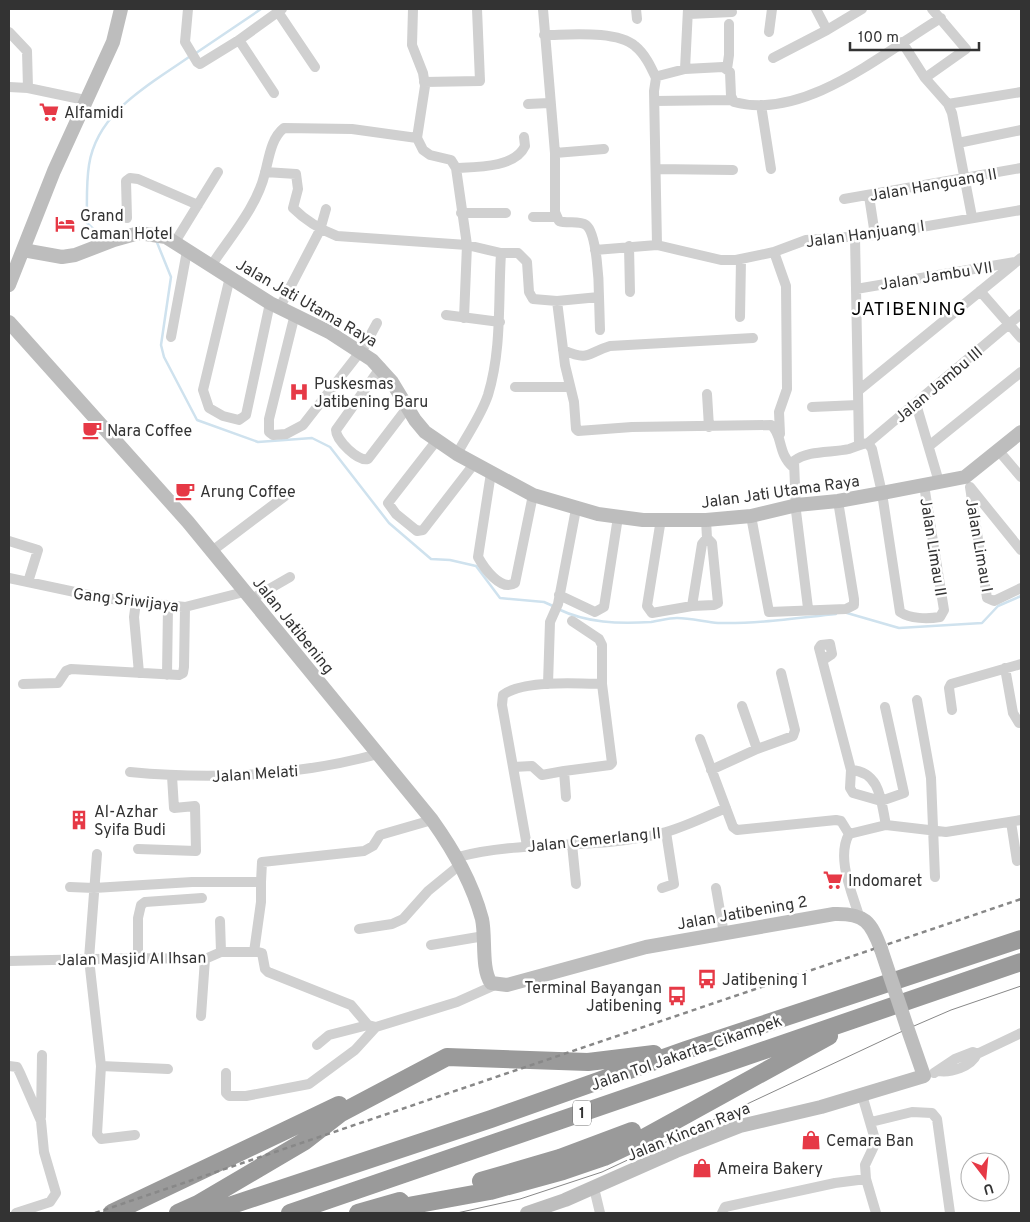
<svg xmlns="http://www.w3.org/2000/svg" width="1030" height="1222" font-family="Overpass,sans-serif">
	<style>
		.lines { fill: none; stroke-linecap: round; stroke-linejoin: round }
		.stream { stroke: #cfe2ee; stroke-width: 2.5 }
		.street { stroke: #d0d0d0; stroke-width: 10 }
		.secondary { stroke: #bdbdbd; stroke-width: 14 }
		.highway { stroke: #9a9a9a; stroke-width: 18 }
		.tram { stroke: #888; stroke-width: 1 }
		.rail { stroke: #888; stroke-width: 2.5; stroke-dasharray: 5 4; stroke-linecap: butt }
		.secondary-bridge { stroke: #bdbdbd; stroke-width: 14 }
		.labels { text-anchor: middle; stroke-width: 5; stroke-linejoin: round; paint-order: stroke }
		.shield { fill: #fff; stroke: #707070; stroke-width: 1 }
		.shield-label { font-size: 15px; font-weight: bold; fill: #333 }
		.poi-label { font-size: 16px; fill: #333; stroke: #fff; text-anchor: start }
		.street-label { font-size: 16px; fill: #333; stroke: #fff }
		.quarter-label { font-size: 19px; letter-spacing: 1px; fill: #000; stroke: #fff }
	</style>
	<rect width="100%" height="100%" fill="#fff"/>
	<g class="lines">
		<path class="stream" d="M196,53L261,9
			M105,237L103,238L87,223C87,204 86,184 89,165C97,112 149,85 189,57
			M156,240L171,277L161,345L164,357L197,420L258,442L312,438L330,447L389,523L431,559L450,560L476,566L500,598L544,602L553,606
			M558,609C587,623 618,624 651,622C659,621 668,618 677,618C691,618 705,622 718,623C757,624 797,618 836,614
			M847,613L899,628L982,623L998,606L1021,596"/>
		<path class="street" d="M188,9L185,42L197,62L200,64L239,40L282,9
			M413,9L412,45L423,73L425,86L417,138L423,150L430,155L451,160L456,168L467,245L464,318
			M636,9L637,19
			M816,9L827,30
			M278,12L315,67
			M689,14L732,12
			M9,32L27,51L28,88
			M769,32L772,9
			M544,35C569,35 616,30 635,46C645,54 651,67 656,78
			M239,40L274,93
			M902,42L925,78L948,104L952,113L972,217
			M773,58L827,30L862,9
			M685,69L688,9
			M727,69L729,55V24
			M925,78L966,49L932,9
			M424,82L480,81L477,9
			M9,87L28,88L85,100
			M655,101L732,100
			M528,104L549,103
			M948,104L1021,92
			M761,105L771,169
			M958,143L1021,130
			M555,153L604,149
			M456,168C476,167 515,168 525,146L524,137
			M656,169L733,170
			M265,172L296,174L298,189L293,208C306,221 319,229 337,236L467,245L501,253H518L527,262L529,292L533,299L557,301L599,297C599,284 597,233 586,225C579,220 567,224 559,221L555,212V153L543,9
			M869,196L875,235
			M844,199L1021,168
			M461,213H506
			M533,217H557
			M127,218L126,181L130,178L138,179L198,205
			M855,237L859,444
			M175,242L218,172
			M657,245L654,91L656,78L658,76L685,69L723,67L730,72L731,96L734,102C805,121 884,52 941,18
			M629,246L630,292
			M595,250L657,245L721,260H736L774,252L806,240L875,235L1021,210
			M774,252L786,286L787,389L779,412L780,434
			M211,266C230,237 257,207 265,173C269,158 271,138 284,128L352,129L417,138
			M230,277L203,390L209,408L223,416L239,420L246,415L270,303
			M856,289L1015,262
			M980,291L1021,338
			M599,297L600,330
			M557,301L565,365L574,402L576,429L578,431L632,427L771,425C783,434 777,453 793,467
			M280,307L320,230L326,209
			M295,314L269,419V432L273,435L286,434L303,425L364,347L377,323
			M446,315L500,322
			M740,317L741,259
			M171,337L187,251
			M563,350C591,362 586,353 610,346L753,338
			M381,367L336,430C336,440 358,462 368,459L407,408
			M515,387H568
			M859,390L1021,258
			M707,394L709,427
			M916,404L939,482
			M812,407L858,405
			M437,440L388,503L396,514L417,531L423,530L474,464
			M868,443L872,449L882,493L900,612C910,619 928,619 940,617L944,610L924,485
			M868,443L1021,314
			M929,446L1021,372
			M998,450L1021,477
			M457,454C467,435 481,416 488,395C502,349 498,301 501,253
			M491,473L478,557C484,568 501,592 515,583L533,495
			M970,487L987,598L994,601L1021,588
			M970,487L1021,550
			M751,516L769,612L846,609L854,605V599L838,501
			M661,519L647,606L652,613L692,606L714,605L718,603L712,543L707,538
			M9,541L38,550L28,582
			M212,551L285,496
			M9,578L103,598L185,607L244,592
			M559,595L595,612L604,607L618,517
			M250,600L290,577
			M136,602L134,617L139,673
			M692,606L702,544L707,538L706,520
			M808,608L796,511L794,461C808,450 832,453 849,449C856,447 860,444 868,443
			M572,621L599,639L602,645V684
			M823,660L832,654L830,644L821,645L819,648L851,770C881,772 881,802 886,825
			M1005,668L1013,713L1019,723
			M167,675L168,606
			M23,684L58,683L66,671L71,669L179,675L183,673L184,667L185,607
			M548,684L550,622L558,604L576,509
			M917,700L931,778L935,877
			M742,706L757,749
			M952,710L949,688L951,684L1021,664
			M700,739L733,827L737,830L836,820L841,821L849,834
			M513,767L532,766L542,775L564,771L566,797
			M711,770L757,749L793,736L795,730L781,673
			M851,770L850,788L853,793L881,801L904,793L885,707
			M130,772C214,780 297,776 378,754
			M1011,822L1017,861
			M849,834L886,825L946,832L1021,820
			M849,834C836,858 852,892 859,916
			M572,844L576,884
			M527,846L502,705L503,695C522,680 577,683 602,684L612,763L610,765L564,771
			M138,849L196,851L195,806L174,808L172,776
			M97,854L89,959L101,1066L97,1134L101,1139L135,1135
			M458,857C525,839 598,851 666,832C687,826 707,816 726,808
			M261,882L262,862L364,851L373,846L380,835L432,820
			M70,887L94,888L192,882H261V902L254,952
			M662,888L674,884L666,832
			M716,888L724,934
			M220,921L221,952
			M359,929L392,924L403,919L428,891L461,864
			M431,945L484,936
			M138,958V918L141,905L145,902L202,898
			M9,961L138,958L205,959L221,952H258L262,953L265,969L268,972L351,1005L368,1025L376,1027
			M201,1016L205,959
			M317,1045L329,1035L368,1025
			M9,1066L17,1067L20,1073L41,1121L44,1152L56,1193L50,1202L16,1213
			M101,1066L168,1069
			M938,1071C951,1073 971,1067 977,1054L1021,1033
			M226,1073V1093L229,1096H246L309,1084L355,1050L376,1027L457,1002L495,985
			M934,1073L955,1059L973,1052L977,1054
			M862,1095L874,1136V1146L865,1165L866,1179L876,1213
			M41,1117L42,1055
			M871,1122L912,1112L932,1113L937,1119L950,1213
			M594,1188L600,1213
			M722,1213L725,1207L835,1183L866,1179"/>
		<path class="secondary" d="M23,250L62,257L75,255L114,240L139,233L166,237L270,303L329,332L372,360L392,382L415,420L425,432L457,454L533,495L598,514L643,520H706L751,516L797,505L838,501L882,493L965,477L1021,432
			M9,285L54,171L113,42L121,9
			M9,322L188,522L432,820C454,851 472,882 482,919C486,937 481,969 491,983L507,985L646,947L834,914C865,913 871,922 881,949
			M527,1213L565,1200L676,1151L740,1126L821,1107L924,1076L907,1027"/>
		<path class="highway" d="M481,1181L560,1158L632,1131
			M112,1213L339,1105
			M178,1213L198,1204L305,1141L341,1113L447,1057L588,1062L654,1054
			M208,1213L491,1119L686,1050L1021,939
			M290,1213L1021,962
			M358,1213L400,1201
			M388,1213L408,1206L490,1191L563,1171L604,1157L640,1140L829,1036"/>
		<path class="tram" d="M457,1213L520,1199L602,1172L907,1029L951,1010L1021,986"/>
		<path class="rail" d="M95,1213L1021,899"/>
		<path class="secondary-bridge" d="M881,949L907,1027"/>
	</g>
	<defs>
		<symbol id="supermarket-bare" viewBox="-9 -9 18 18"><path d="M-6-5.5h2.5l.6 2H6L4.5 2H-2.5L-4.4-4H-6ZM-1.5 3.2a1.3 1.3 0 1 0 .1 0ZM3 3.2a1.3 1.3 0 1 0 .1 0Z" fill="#e63946" stroke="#fff" stroke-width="2.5" paint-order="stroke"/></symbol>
		<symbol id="hotel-bare" viewBox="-9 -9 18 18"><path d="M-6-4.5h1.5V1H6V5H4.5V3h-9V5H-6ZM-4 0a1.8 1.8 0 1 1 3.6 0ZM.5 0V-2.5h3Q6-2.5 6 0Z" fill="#e63946" stroke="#fff" stroke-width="2.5" paint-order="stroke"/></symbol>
		<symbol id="hospital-bare" viewBox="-9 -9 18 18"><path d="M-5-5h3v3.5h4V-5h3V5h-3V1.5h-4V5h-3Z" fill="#e63946" stroke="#fff" stroke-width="2.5" paint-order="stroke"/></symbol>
		<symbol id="cafe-bare" viewBox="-9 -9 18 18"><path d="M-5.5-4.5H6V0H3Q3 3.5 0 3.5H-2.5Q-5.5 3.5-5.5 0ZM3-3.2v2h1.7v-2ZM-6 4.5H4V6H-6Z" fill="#e63946" stroke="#fff" stroke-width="2.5" paint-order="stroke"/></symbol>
		<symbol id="building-bare" viewBox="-9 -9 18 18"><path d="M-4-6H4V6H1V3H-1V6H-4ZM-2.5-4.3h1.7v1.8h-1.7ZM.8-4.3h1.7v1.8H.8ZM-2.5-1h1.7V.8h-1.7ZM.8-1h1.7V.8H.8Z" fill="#e63946" stroke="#fff" stroke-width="2.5" paint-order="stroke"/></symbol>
		<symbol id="bus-bare" viewBox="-9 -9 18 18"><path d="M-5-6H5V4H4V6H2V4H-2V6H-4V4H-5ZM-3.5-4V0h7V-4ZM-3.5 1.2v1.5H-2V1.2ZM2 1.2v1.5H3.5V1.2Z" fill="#e63946" stroke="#fff" stroke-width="2.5" paint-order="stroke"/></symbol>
		<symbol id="shop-bare" viewBox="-9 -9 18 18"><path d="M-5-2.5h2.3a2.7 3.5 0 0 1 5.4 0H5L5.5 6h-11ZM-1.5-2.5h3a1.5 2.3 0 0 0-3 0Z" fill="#e63946" stroke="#fff" stroke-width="2.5" paint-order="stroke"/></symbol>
	</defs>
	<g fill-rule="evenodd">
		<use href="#supermarket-bare" x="35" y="98" width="28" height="28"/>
		<use href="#hotel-bare" x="51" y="210" width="28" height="28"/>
		<use href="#hospital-bare" x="285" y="378" width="28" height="28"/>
		<use href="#cafe-bare" x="78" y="416" width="28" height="28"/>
		<use href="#cafe-bare" x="171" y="477" width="28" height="28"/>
		<use href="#building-bare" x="65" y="806" width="28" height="28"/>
		<use href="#supermarket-bare" x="819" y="866" width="28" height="28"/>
		<use href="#bus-bare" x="693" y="965" width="28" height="28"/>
		<use href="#bus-bare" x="663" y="982" width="28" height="28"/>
		<use href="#shop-bare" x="797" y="1126" width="28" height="28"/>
		<use href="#shop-bare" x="688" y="1154" width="28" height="28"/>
	</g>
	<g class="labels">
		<rect class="shield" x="573" y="1100.5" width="18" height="25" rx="4"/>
		<g class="shield-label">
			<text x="582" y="1118">1</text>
		</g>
		<g class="poi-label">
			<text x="64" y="118">Alfamidi</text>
			<text x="80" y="221">Grand<tspan x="80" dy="18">Caman Hotel</tspan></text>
			<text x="314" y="389">Puskesmas<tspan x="314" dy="18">Jatibening Baru</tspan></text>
			<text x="107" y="436">Nara Coffee</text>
			<text x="200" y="497">Arung Coffee</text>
			<text x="94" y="817">Al-Azhar<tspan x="94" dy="18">Syifa Budi</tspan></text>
			<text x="848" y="886">Indomaret</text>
			<text x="722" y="985">Jatibening 1</text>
			<text x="662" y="993" text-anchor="end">Terminal Bayangan<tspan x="662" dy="18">Jatibening</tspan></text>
			<text x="826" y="1146">Cemara Ban</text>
			<text x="717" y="1174">Ameira Bakery</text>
		</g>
		<g class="street-label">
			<text transform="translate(933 184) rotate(-10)" y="6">Jalan Hanguang II</text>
			<text transform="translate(865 233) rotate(-8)" y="6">Jalan Hanjuang I</text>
			<text transform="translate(936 275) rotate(-9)" y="6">Jalan Jambu VII</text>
			<text transform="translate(307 302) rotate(30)" y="6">Jalan Jati Utama Raya</text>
			<text transform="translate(938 384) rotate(-40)" y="6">Jalan Jambu III</text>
			<text transform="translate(780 491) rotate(-8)" y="6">Jalan Jati Utama Raya</text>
			<text transform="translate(980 545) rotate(80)" y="6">Jalan Limau I</text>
			<text transform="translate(934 547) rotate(81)" y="6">Jalan Limau II</text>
			<text transform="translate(126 599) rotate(7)" y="6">Gang Sriwijaya</text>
			<text transform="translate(294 625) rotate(51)" y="6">Jalan Jatibening</text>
			<text transform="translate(255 773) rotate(-4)" y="6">Jalan Melati</text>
			<text transform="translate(594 839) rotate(-6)" y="6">Jalan Cemerlang II</text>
			<text transform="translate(742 912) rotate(-10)" y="6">Jalan Jatibening 2</text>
			<text transform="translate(132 958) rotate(-1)" y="6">Jalan Masjid Al Ihsan</text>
			<text transform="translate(686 1052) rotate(-19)" y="6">Jalan Tol Jakarta–Cikampek</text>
			<text transform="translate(688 1131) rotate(-22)" y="6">Jalan Kincan Raya</text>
		</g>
		<g class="quarter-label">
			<text x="909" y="315">JATIBENING</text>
		</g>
	</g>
	<rect width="1030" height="1222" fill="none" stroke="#333333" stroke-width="20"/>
	<g transform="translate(985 1177) rotate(164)"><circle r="24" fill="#ffffff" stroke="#adadad"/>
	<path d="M0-4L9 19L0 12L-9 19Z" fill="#e63946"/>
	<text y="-8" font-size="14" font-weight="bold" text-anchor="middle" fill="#333333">U</text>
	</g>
	<path d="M850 42v8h129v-8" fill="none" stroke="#333333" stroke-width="2.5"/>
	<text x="858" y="42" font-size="15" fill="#333333" stroke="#ffffff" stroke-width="4" paint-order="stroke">100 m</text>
</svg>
